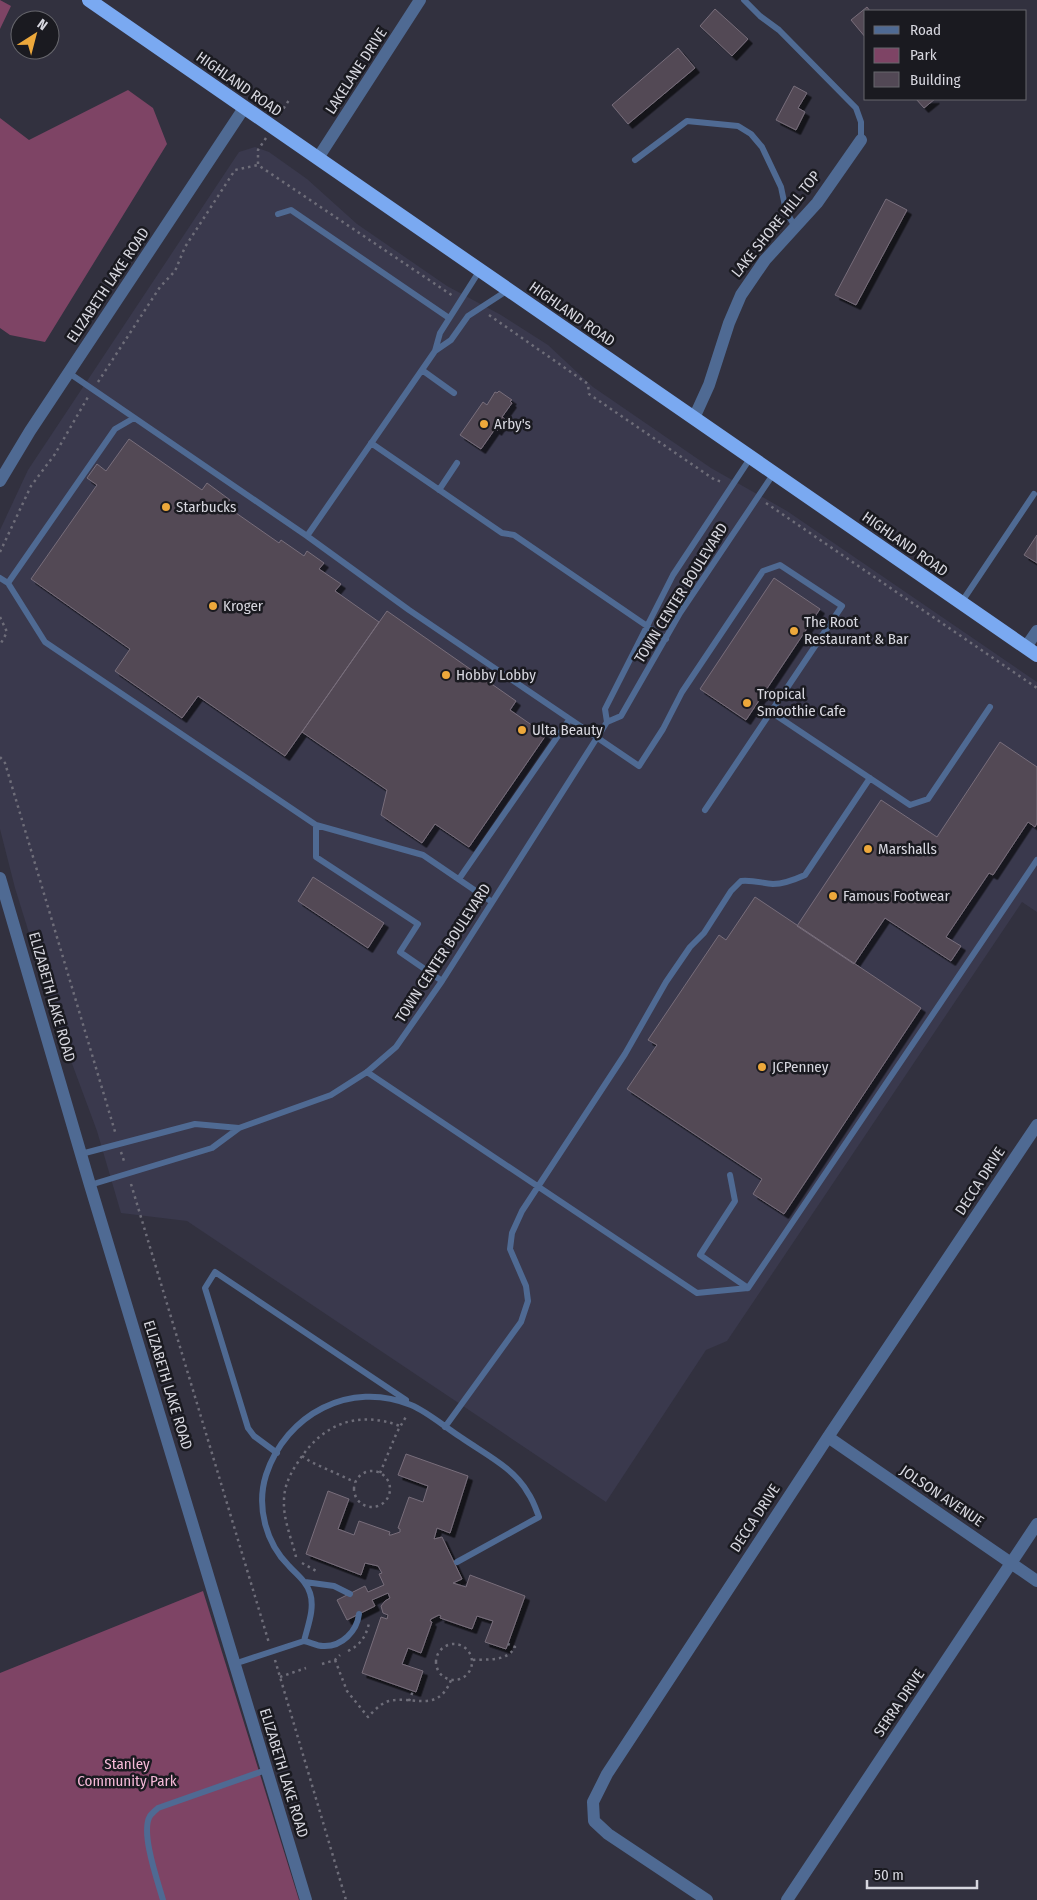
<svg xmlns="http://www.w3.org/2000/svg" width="1037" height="1900" font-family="'Fira Sans Condensed',sans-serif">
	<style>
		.built { fill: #3a394d }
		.green { fill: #7e4465 }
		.building { fill: #524855; stroke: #786e7b; filter: url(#shadow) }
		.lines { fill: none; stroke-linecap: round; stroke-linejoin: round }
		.path { stroke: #6e6d79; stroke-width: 2.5; stroke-dasharray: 2.5 4; stroke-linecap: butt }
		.service { stroke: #4f6a93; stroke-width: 6 }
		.minor { stroke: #4f6a93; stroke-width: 12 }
		.tertiary { stroke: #4f6a93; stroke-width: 12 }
		.trunk { stroke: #7aa9f1; stroke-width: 14 }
		.poi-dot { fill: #eda83b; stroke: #1a1a20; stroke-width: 2 }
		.labels { text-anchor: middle; stroke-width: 5; stroke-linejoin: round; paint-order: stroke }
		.street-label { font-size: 15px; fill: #d7d7df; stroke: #1a1a20 }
		.poi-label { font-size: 15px; fill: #d7d7df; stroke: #1a1a20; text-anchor: start }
		.park-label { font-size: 15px; fill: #f5b9d8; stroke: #1a1a20 }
	</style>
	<defs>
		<filter id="shadow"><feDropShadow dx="4.5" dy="4.5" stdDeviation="0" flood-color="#0009"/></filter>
	</defs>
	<rect width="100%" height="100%" fill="#32313f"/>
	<path class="built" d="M255,147L269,152L307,179L357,224L447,286L501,315L548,345L593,387L711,468L787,511L1037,682V912L1022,902L727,1341L706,1350L606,1502L187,1221L121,1213L97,1131L57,1023L15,888L0,829V530L28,470L239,152Z"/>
	<path class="green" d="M0,0L11,6L0,29Z
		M128,90L153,108L167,144L45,342L10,335L0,328V118L29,140Z
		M203,1591L299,1900H0V1673Z"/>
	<path class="building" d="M867,7L870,11H866V38L851,20Z
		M715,9L748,39L732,56L700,26Z
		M678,48L695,68L628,124L612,105Z
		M794,86L807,93L798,108L805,112L796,130L776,120Z
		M916,99H935L924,108Z
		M886,199L907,210L856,305L835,295Z
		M499,391L512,400L510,401L512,403L502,417L505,419L497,431L495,429L481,449L460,435L483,402L487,405L495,392L497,393Z
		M129,439L202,490L207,483L230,500L226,506L279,543L281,540L304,556L307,551L324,563L319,569L341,584L335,591L379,622L285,756L198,696L182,718L115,671L130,649L31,579L97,485L87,478L97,464L106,471Z
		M1037,535V563L1024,555Z
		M774,578L820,609L746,720L700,689Z
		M387,611L516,701L510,710L546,735L469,847L435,824L422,843L381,815L387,790L302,732Z
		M1000,742L1037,767V823L1035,827L1028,822L993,875L989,873L946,937L961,946L951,961L885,918L854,964L797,926L881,800L937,837Z
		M313,877L384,923L368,948L298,901Z
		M755,897L921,1008L784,1214L753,1194L762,1179L627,1089L657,1045L648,1040L719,935L726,940Z
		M406,1454L468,1476L450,1533L437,1528L434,1539L442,1537L462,1579L453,1583L466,1587L470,1575L525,1596L506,1649L485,1642L493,1621L477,1616L472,1629L440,1618L441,1616L439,1615L431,1619L430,1621L432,1622L421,1653L408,1648L402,1664L423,1671L416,1692L362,1673L381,1617L387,1619L388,1615L383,1613L381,1606L385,1601L390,1598L388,1593L372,1600L375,1606L347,1620L337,1600L365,1586L368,1592L384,1585L379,1574L382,1573L378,1566L365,1563L361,1575L306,1554L328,1491L349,1499L338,1529L354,1535L359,1521L390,1532L389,1535H391L400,1532V1529L398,1528L409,1497L423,1502L428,1486L398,1475Z"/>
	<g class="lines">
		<path class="path" d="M280,114L289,100
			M266,138L258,150V165L453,296
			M489,315L588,384L589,394L715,480L723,482
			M98,382L160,287L175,271L185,247L235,170L258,165
			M766,503L1037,688
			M0,552L31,486L55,454L88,397
			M0,617L7,632L0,645
			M0,757L5,763L116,1135
			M121,1152L125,1164
			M131,1184L269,1643
			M302,1456L311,1462L355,1482
			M354 1489a18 18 0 1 1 36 0a18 18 0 1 1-36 0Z
			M380,1473L397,1432L407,1415
			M296,1557C292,1540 283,1519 284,1501C284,1486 290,1474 298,1462C322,1424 357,1410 400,1426
			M302,1563L318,1572
			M436 1662a18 18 0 1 1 36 0a18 18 0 1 1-36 0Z
			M348,1651C360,1645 366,1637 369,1623
			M275,1660L346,1900
			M335,1660L347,1691L368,1717C373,1712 379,1705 386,1702C409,1693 437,1716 451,1680
			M473,1660C487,1659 507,1662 515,1647L508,1644
			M322,1664L335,1660L340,1655
			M280,1677L306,1668
			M409,1701L413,1691"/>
		<path class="service" d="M744,0L760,16L779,30L856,108L861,122V140
			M635,160L687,121L738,126L751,134L762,147L781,187L786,211L795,227
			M278,214L291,210L449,318
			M435,351L451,340L468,316L508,290
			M422,370L454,393
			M69,373L307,536L435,351L440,333L480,270
			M371,443L502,533L514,535L666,639
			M439,490L457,463
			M307,536L409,610L639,766L663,729L682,692L763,571L780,565L842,606L705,810
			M0,578L8,583L115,429L134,418
			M8,583L45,642L316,825L423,855L492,902
			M961,603L1034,494
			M771,712L910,805L928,799L990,707
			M607,722L605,709L673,575L751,457
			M316,825V857L418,924L400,952L442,981
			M459,879L569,720
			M367,1072L697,1293L748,1288L1037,860
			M81,1154L195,1124L239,1128
			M730,1175L735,1201L700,1255L748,1288
			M90,1185L212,1148L239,1128L331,1095L367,1072L396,1047L442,981L607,722L621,716L680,613L774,473
			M445,1427L521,1322L528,1301L526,1286L510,1249L512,1233L522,1211L625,1054L666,982L690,947L704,933L731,891L741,881C754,880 761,883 773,884C784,884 794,880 805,875L870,778
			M277,1453L254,1436L248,1428L205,1288L215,1272L406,1400
			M305,1582L334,1586L350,1594
			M304,1641C310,1642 317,1646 323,1646C342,1647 357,1631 359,1614
			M234,1664L304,1641C308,1625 315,1608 310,1593C306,1581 297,1575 289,1566C266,1543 256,1507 266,1475C286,1414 350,1380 411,1405C428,1412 446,1428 462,1438C485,1454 514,1468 528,1493C533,1500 536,1509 539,1517L457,1562
			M163,1900C158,1882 140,1832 150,1816C152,1813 156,1810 158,1808L266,1770"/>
		<path class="minor" d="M318,158L420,0
			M694,418L709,385L729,323L741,295L765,260L817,203L861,140
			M1026,647L1037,631
			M828,1437L1037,1581
			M707,1900L608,1834L594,1821L593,1802L607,1774L828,1437L1037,1125
			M787,1900L1037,1524"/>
		<path class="tertiary" d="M0,481L30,431L244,108
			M0,878L90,1185L306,1900"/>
		<path class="trunk" d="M89,0L1037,655"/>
	</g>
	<g class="poi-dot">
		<circle cx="484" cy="424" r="5"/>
		<circle cx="166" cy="507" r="5"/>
		<circle cx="213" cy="606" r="5"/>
		<circle cx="794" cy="631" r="5"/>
		<circle cx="446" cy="675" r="5"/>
		<circle cx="747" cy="703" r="5"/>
		<circle cx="522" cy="730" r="5"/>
		<circle cx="868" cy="849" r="5"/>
		<circle cx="833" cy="896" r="5"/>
		<circle cx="762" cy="1067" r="5"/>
	</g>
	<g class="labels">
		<g class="street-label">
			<text transform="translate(356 71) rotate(-57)" y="5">LAKELANE DRIVE</text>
			<text transform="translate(239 84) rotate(35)" y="5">HIGHLAND ROAD</text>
			<text transform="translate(776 224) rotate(-51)" y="5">LAKE SHORE HILL TOP</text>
			<text transform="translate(108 285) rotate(-56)" y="5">ELIZABETH LAKE ROAD</text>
			<text transform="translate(572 314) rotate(35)" y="5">HIGHLAND ROAD</text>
			<text transform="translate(905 544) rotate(35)" y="5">HIGHLAND ROAD</text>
			<text transform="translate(681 593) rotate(-58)" y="5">TOWN CENTER BOULEVARD</text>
			<text transform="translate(443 953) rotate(-57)" y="5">TOWN CENTER BOULEVARD</text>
			<text transform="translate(52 997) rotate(74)" y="5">ELIZABETH LAKE ROAD</text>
			<text transform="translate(980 1181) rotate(-57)" y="5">DECCA DRIVE</text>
			<text transform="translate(168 1385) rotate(73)" y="5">ELIZABETH LAKE ROAD</text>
			<text transform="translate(942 1496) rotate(34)" y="5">JOLSON AVENUE</text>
			<text transform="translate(755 1518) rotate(-57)" y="5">DECCA DRIVE</text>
			<text transform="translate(899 1703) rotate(-56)" y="5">SERRA DRIVE</text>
			<text transform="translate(284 1773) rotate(73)" y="5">ELIZABETH LAKE ROAD</text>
		</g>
		<g class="poi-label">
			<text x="494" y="429">Arby's</text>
			<text x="176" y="512">Starbucks</text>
			<text x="223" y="611">Kroger</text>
			<text x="804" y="627">The Root<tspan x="804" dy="17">Restaurant &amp; Bar</tspan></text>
			<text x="456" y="680">Hobby Lobby</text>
			<text x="757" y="699">Tropical<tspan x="757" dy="17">Smoothie Cafe</tspan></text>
			<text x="532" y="735">Ulta Beauty</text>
			<text x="878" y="854">Marshalls</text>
			<text x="843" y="901">Famous Footwear</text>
			<text x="772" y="1072">JCPenney</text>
		</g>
		<g class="park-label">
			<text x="127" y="1769">Stanley<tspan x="127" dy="17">Community Park</tspan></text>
		</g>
	</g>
	<rect x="864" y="10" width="162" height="90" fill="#1a1a20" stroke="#66666c"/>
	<rect x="874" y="26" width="25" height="8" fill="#4f6a93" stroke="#66666c"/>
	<text x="910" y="35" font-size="15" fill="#d7d7df">Road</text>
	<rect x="874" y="48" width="25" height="15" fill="#7e4465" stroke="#66666c"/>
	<text x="910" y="60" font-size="15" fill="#d7d7df">Park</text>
	<rect x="874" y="72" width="25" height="15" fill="#524855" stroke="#66666c"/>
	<text x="910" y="85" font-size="15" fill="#d7d7df">Building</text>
	<g transform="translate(35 35) rotate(36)"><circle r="24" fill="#1a1a20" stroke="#66666c"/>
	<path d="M0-4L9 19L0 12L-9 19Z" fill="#eda83b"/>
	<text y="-8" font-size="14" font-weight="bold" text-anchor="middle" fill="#d7d7df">N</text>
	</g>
	<path d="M867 1880v8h110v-8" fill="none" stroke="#d7d7df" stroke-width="2.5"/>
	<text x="874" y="1880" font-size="15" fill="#d7d7df" stroke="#1a1a20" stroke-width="4" paint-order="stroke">50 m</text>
</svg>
